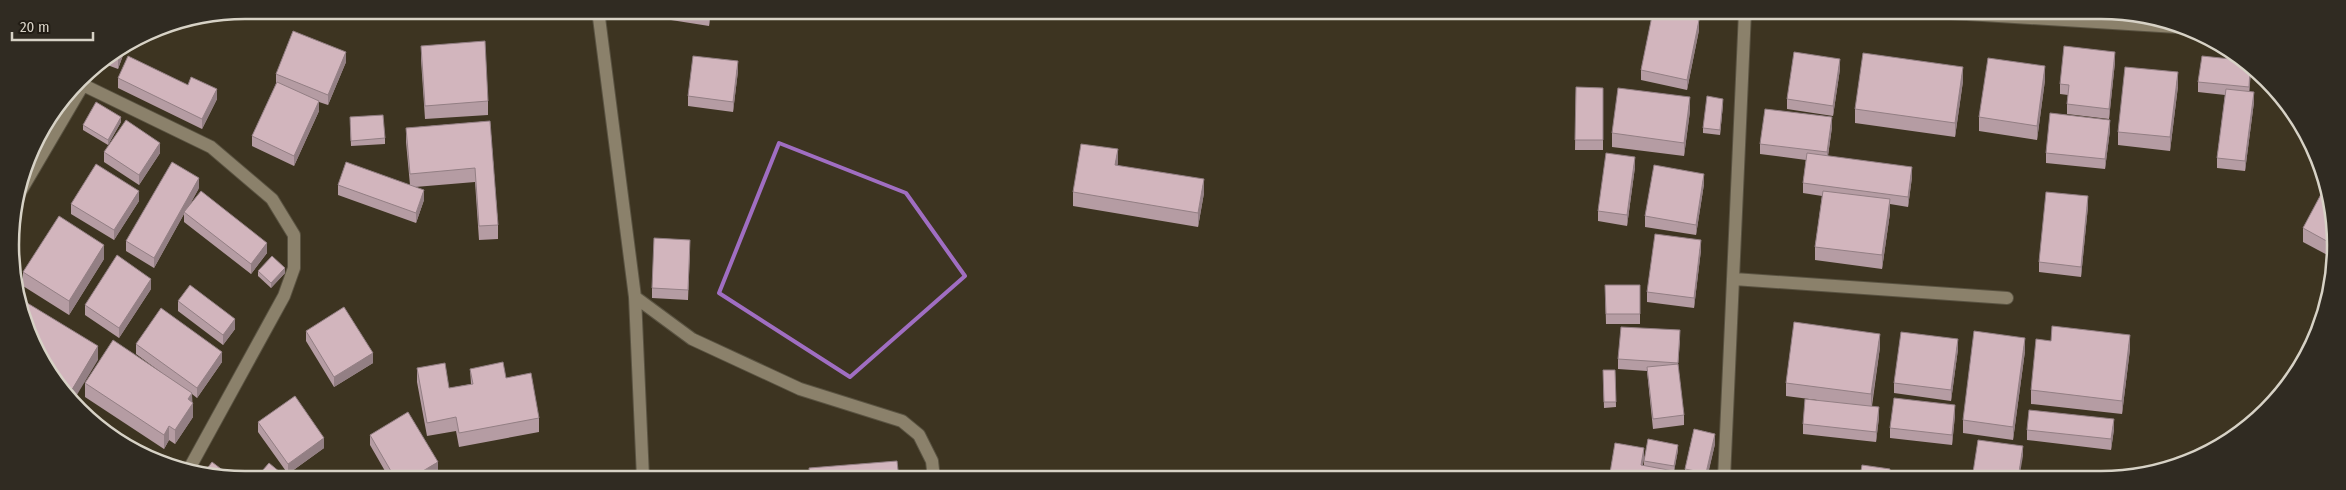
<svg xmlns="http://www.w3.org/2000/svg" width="2346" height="490" font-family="'Fira Sans Condensed',sans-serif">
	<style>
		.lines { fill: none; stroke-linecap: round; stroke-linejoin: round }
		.minor-casing { stroke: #5a5342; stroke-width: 14 }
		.minor { stroke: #8b816b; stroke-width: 12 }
		.wall { fill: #b59ca3 }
		.shaded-wall { fill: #937f84 }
		.building { fill: #d2b5bd; stroke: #937f84 }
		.marked { fill: none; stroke: #a06ec2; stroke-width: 4; stroke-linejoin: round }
		.rim { fill: none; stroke: #d7d2c6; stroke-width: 2.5 }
	</style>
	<rect width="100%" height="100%" fill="#3d3421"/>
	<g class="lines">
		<defs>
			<path id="minor" d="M598,10L635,297L643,478
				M1935,12L2177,27
				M77,82L211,147L272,199L294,235V268L284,296L189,469
				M19,194L83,85
				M1734,279L2007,298
				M635,297L692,339L800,389L902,421L919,435L932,461L934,479
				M1724,479L1745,12"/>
		</defs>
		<use href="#minor" class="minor-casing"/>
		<use href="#minor" class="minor"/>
	</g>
	<path class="wall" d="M671,10H711L709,26L671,20Z
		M775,11H799V18H775Z
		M1641,11L1696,12L1695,18L1679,16L1699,30L1687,90L1641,80V70L1653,13Z
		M421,46L488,101V115L425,119L421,60Z
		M126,47L118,69L102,63Z
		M346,62L328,105L319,102V111L294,166L252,146V136L276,84V74Z
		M2115,62L2109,119L2067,114V104L2068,95L2060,94V84Z
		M1840,69L1833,116L1787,109V99Z
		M2251,70L2249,92L2254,102L2245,171L2217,168V158L2225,95L2198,92V82Z
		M738,71L733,112L688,106V96Z
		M118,78L217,99L202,129L118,88Z
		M2045,80L2037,140L1979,131V117Z
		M1963,81L1955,137L1855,123V109Z
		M2178,86L2170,151L2118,145V132Z
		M1576,87L1603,88V150H1575Z
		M1723,104L1720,135L1703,133V128Z
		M1690,111L1684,156L1612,147V133Z
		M490,121L498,225V239L479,240L475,182L415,187L424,200L416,223L338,195V185H410L406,142V128Z
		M121,122L108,145L83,130V125Z
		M350,122L385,138V144L351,146Z
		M1832,127L1828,156L1912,177L1908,207L1890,204V213L1882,269L1815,260V247L1822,196L1803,193V183L1806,160L1760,154V144Z
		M2110,130L2105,169L2046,163V153Z
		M104,152L160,153L139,185L104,162Z
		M1118,163L1117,165L1204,193L1198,227L1073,206V192Z
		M1635,167L1627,226L1598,221V211Z
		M1704,184L1696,235L1645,227V216Z
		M2328,184L2333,258L2303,242V228Z
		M199,188L190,204L267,253L251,274L184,222V214L154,268L126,251V241Z
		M139,201L114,240L71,214V204Z
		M2088,206L2081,277L2039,272V262Z
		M690,250L688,300L652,298V288Z
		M1701,250L1694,308L1647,302V292Z
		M104,259L69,315L23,286V272Z
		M258,271L285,273L271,288L258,276Z
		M2334,275L2326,301L2322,300V290Z
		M1605,285H1640V324H1606Z
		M151,289L119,338L85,315V305Z
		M178,301L235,329L223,345L178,311Z
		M306,331L373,363L334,387L306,341Z
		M1680,340L1678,365L1684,415V425L1653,429L1647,371L1618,369V359Z
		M136,344L222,362L197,398L192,394L193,417L175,444L169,440L164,449L85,397V383L162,373L136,354Z
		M1880,347L1872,406L1879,417L1876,442L1803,434V424L1817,400L1786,396V383Z
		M1958,349L1951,401L1894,393V383Z
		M2130,349L2122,414L2031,404V390Z
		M2025,351L2013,440L1963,433V420Z
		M417,368L449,388L471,384L470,369L506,378L539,418V432L459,447L456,431L427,436L417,382Z
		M1603,370H1615L1616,407L1604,408Z
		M1955,415L1952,445L1890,438V428Z
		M258,422L324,448L288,474L258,432Z
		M1694,429L1715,434V444L1707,477L1712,478V479H1609L1615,443L1644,448V458L1643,465H1644V461L1648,439L1678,445V450L1674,471L1685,473V469Z
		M2114,429L2111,450L2027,440V430Z
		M370,435L438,472L428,478H389L370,445Z"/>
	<path class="shaded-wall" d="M710,10H711L709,26V16Z
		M1699,20V30L1687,90V80Z
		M126,47L118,69V59L121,51Z
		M346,52V62L328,105V95Z
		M2115,52V62L2109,119V109Z
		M1840,59V69L1833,116V106Z
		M738,61V71L733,112V102Z
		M2045,66V80L2037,140V126Z
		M1963,67V81L1955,137V123Z
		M2250,70H2251L2249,98V87Z
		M2178,72V86L2170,151V137Z
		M217,89V99L202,129V119Z
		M2254,92V102L2245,171V161Z
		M1690,97V111L1684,156V143Z
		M1723,99V104L1720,135V130Z
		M319,101V111L294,166V156Z
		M121,117V122L108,145V140Z
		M1832,117V127L1827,162V152Z
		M2110,120V130L2105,169V159Z
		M160,143V153L139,185V175Z
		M1118,149V163L1115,179V165Z
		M1635,157V167L1627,226V215Z
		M1912,167V177L1908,207V197Z
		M1704,174V184L1696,235V225Z
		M199,178V188L186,212H184V214L154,268V258Z
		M1204,179V193L1198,227V213Z
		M424,190V200L416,223V213Z
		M139,191V201L114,240V230Z
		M2088,196V206L2081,277V267Z
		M1890,199V213L1882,269V255Z
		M1701,240V250L1694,308V298Z
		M267,243V253L251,274V264Z
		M104,245V259L69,315V301Z
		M285,268V273L271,288V283Z
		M151,279V289L119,338V328Z
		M235,319V329L223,345V335Z
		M1880,334V347L1871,408V394Z
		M2130,335V349L2122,414V401Z
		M2025,338V351L2013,440V427Z
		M1958,339V349L1951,401V390Z
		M98,346V360L72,403L68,400L67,398Z
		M222,352V362L197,398V388Z
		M373,353V363L334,387V377Z
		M192,393V405L193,403V417L175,444V430L188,399Z
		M1955,405V415L1952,445V435Z
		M1879,407V417L1876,442V432Z
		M2114,419V429L2111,450V439Z
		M169,426V440L164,449V435Z
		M1715,434V444L1707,479H1706V473Z
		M324,438V448L288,474V464Z
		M1678,445V450L1674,472V466Z
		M2023,446V456L2019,479H2018Z
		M1644,448V458L1641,475V465Z
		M438,462V472L428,478H411Z"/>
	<path class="building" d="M671,10H710L709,16Z
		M1653,11H1658L1699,20L1687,80L1641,70Z
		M293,31L346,52L328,95L276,74Z
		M485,41L488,101L425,106L421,46Z
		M2064,46L2115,52L2109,109L2067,104L2069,85L2060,84Z
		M121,51L118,59L112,57Z
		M1794,52L1840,59L1833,106L1787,99Z
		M1863,53L1963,67L1955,123L1855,109Z
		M128,56L188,85L191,77L217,89L202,119L118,78Z
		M693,56L738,61L733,102L688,96Z
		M2202,56L2240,60L2250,70L2249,87L2198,82Z
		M1988,58L2045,66L2037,126L1979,117Z
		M2125,67L2178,72L2170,137L2118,132Z
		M277,82L319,101L294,156L252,136Z
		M1576,87L1603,88V140H1575Z
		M1618,88L1690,97L1684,143L1612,133Z
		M2226,89L2254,92L2245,161L2217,158Z
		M1707,96L1723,99L1720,130L1703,128Z
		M96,102L121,117L108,140L83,125Z
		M1765,109L1832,117L1827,152L1760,144Z
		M2050,113L2110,120L2105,159L2046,153Z
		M383,115L385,138L351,141L350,117Z
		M126,120L160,143L139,175L104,152Z
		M490,121L498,225L479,226L475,168L410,174L406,128Z
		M1081,144L1118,149L1115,165L1204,179L1198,213L1073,192Z
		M1606,153L1635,157L1627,215L1598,211Z
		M1807,153L1912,167L1908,197L1803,183Z
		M172,162L199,178L154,258L126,241Z
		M346,162L424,190L416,213L338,185Z
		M96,164L139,191L114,230L71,204Z
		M1654,165L1704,174L1696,225L1645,216Z
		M2327,183L2328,184L2332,244L2303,228Z
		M201,191L267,243L251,264L184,212Z
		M1823,191L1890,199L1882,255L1815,247Z
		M2046,192L2088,196L2081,267L2039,262Z
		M59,216L104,245L69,301L23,272Z
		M1655,234L1701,240L1694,298L1647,292Z
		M654,238L690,240L688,290L652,288Z
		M117,255L151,279L119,328L85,305Z
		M272,256L285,268L271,283L258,271Z
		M2333,262L2334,275L2329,292L2322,290Z
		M190,285L235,319L223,335L178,301Z
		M1605,285H1640V314H1606Z
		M19,298L98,346L67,398L22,320Z
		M344,307L373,353L334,377L306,331Z
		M161,308L222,352L197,388L136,344Z
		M1794,322L1880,334L1871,394L1786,383Z
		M2052,326L2130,335L2122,401L2031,390L2036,339L2051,341Z
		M1621,327L1680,330L1678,363L1618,359Z
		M1974,331L2025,338L2013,427L1963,420Z
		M1901,332L1958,339L1951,390L1894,383Z
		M113,340L192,393L188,399L193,403L175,430L169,426L164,435L85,383Z
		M503,362L506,378L531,373L539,418L459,433L456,417L427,423L417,368L445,363L449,388L473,384L470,369Z
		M1678,364L1684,415L1653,419L1647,367Z
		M1603,370H1615L1616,402H1604Z
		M295,396L324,438L288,464L258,422Z
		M1894,398L1955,405L1952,435L1890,428Z
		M1805,399L1879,407L1876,432L1803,424Z
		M2029,410L2114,419L2111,439L2027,430Z
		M408,412L438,462L411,478H395L370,435Z
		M1694,429L1715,434L1706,473L1685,469Z
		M1648,439L1678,445L1674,466L1644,461Z
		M1978,440L2023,446L2018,479H1972Z
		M1615,443L1644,448L1641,465L1712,478V479H1609Z
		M897,461L899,479L810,478L809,468Z
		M212,462L233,478H215L203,474Z
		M269,463L287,478H256Z
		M1862,465L1890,469L1888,479H1830L1831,473L1860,477Z"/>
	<path class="marked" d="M779,143L906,193L965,276L850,377L719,293Z"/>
	<path d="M0 0H2346V490H0ZM245 19H2101A226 226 0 0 1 2327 245V245A226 226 0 0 1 2101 471H245A226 226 0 0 1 19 245V245A226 226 0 0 1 245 19Z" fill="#302b22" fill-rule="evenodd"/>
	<path class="rim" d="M245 19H2101A226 226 0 0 1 2327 245V245A226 226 0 0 1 2101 471H245A226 226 0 0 1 19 245V245A226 226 0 0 1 245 19Z"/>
	<path d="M12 32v8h81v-8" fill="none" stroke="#d7d2c6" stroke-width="2.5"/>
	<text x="20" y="32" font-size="15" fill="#d7d2c6" stroke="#211c14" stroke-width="4" paint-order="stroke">20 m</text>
</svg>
